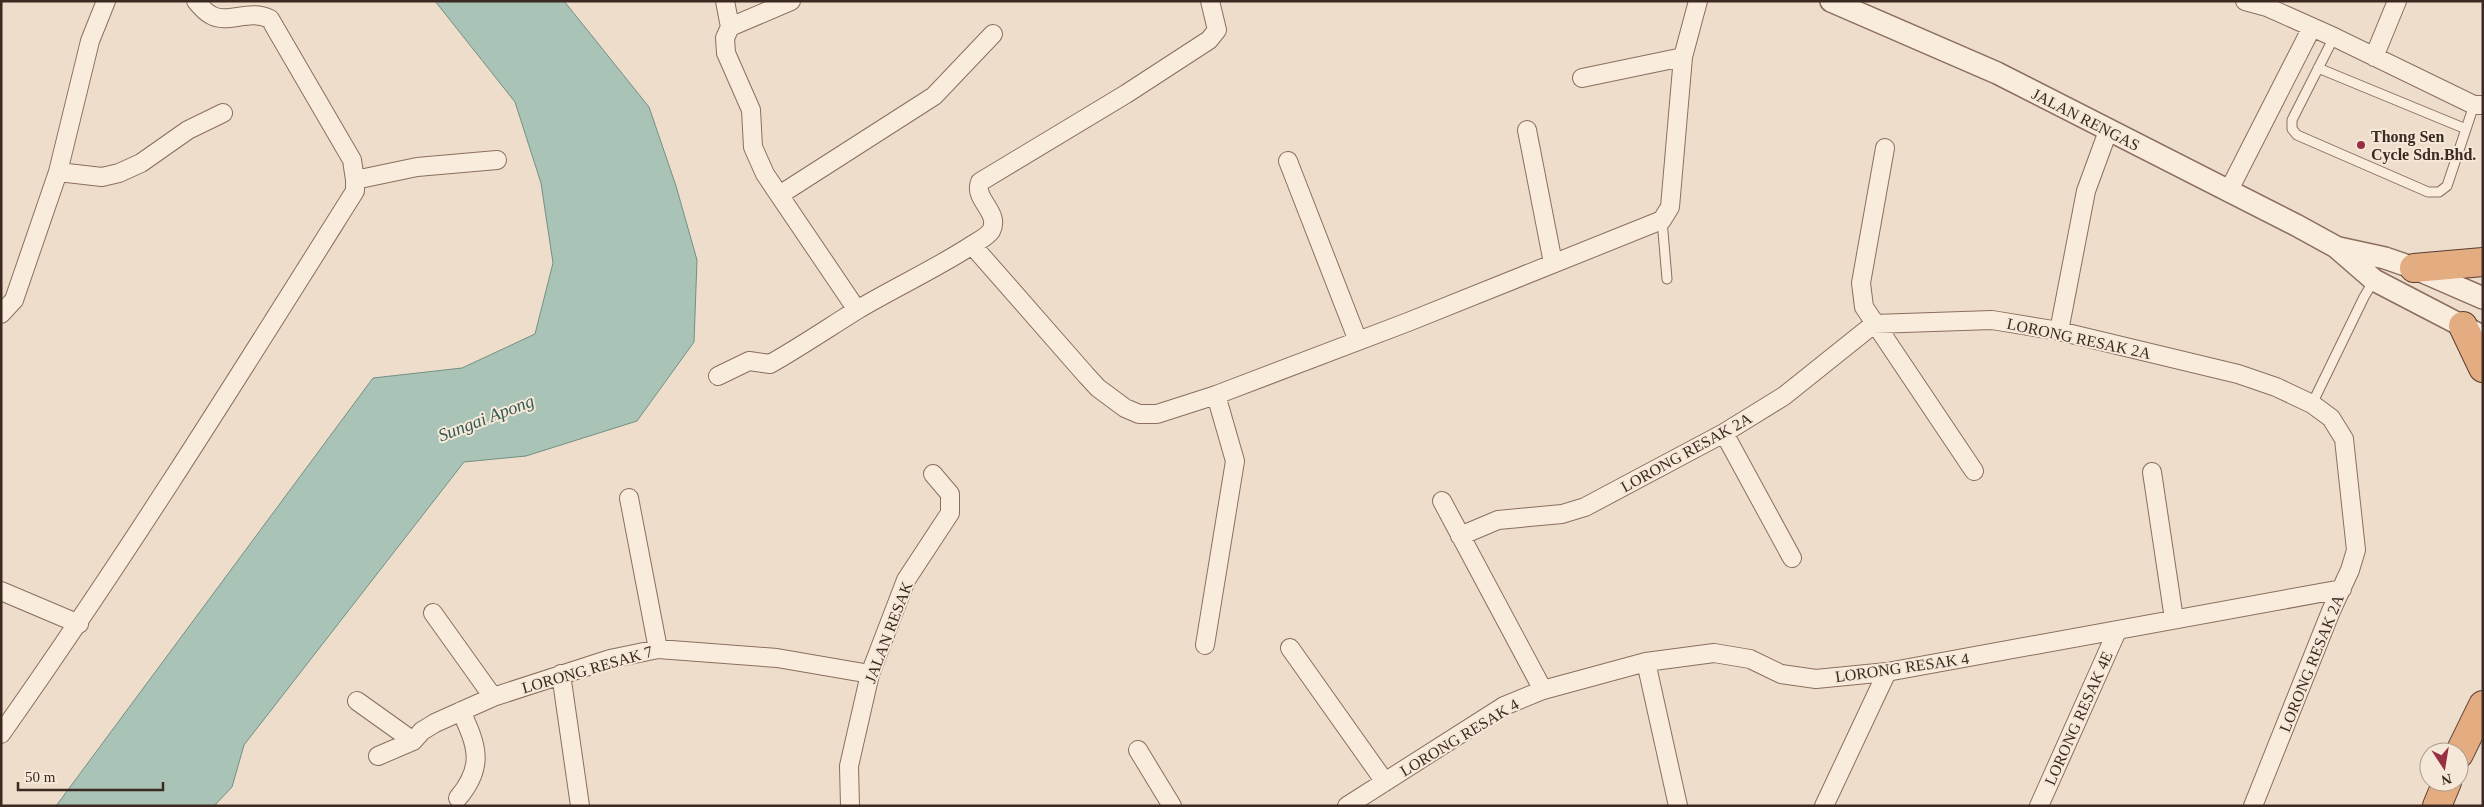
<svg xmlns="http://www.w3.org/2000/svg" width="2484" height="807" font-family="Georgia,serif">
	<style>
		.water { fill: #aac3b7; stroke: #719183 }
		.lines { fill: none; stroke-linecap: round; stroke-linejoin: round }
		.service-casing { stroke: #8b6e5e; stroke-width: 11 }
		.minor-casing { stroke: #8b6e5e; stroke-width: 20 }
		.tertiary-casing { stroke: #8b6e5e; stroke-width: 24 }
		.trunk-casing { stroke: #593d32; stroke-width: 30 }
		.service { stroke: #f9ecdd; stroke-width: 9 }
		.minor { stroke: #f9ecdd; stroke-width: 18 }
		.tertiary { stroke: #f9ecdd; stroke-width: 21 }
		.trunk { stroke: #e4ac81; stroke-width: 28 }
		.poi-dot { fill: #982f43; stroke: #f6e8d9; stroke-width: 2 }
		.labels { text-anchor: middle; stroke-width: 4; stroke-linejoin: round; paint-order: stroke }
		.street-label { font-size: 16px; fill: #3c2921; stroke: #f6e8d9 }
		.poi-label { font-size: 16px; font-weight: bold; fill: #3c2921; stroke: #f6e8d9; text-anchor: start }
		.water-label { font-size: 18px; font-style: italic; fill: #315b51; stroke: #f6e8d9 }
	</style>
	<rect width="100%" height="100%" fill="#eeddca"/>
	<path class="water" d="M435,1H564L649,107L676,186L697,260L694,342L637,421L526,456L464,462L244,745L232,787L214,806H56L373,378L462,368L535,334L553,263L541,183L515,102Z"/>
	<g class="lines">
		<defs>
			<path id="service" d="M2334,37L2292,120V129L2297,135L2428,192H2439L2447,186L2474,105
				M2318,68L2466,129
				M1662,220L1667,279
				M2312,404L2364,297L2374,280"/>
			<path id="minor" d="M725,1L730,27L725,38L726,53L751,110L753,147L765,174L857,310
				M2245,1L2267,7L2334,37L2474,105H2483
				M730,27L791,1
				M2374,57L2397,1
				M1582,78L1683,57
				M1527,130L1553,263
				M1885,148L1861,283L1864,307L1974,471
				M1288,161L1358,341
				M58,172L102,177L119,173L141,163L188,130L223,113
				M355,180L417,167L497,160
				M2228,192L2312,27
				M781,194L934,96L993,34
				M972,245L1086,375L1098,388L1125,408L1139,414H1157L1216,395L1408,322L1662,220L1670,207L1683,57L1698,1
				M1,314L14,300L58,172L90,41L106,1
				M2059,331L2086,191L2108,131
				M718,376L749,361L770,364C800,347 828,328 857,310C894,288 933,270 969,247C976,242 986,238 991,231C1001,212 973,200 980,182L1126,94L1209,40L1217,30L1210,1
				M1724,433L1792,558
				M2152,472L2174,619
				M629,498L658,649
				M1442,501L1543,690
				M1460,536L1498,520L1562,514L1585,507L1724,433L1784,396L1874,324L1992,320L2059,331L2238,374L2276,387L2312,404L2331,418L2344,439L2356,550L2350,570L2331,611L2253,806
				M1,591L79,624
				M433,613L493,697
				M1205,645L1235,461L1216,395
				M1290,648L1385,782
				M1646,662L1678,806
				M561,674L580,806
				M357,701L413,741
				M1,734C126,557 240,374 355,191V180L352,160L270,19C249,8 228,25 211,15C205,12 200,6 196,1
				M1138,750L1172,806
				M378,756L413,741L422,731L435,723L493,697L610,659L658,649L777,658L870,674
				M458,798C485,766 477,746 461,711
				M850,806L849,766L870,674L906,580L950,513V494L933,474
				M1347,806L1504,706L1543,690L1646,662L1714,653L1750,659L1781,674L1816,679L1887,672L2342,589
				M1824,806L1887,672
				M2039,806L2117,631"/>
			<path id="tertiary" d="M1831,1L1997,73L2296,225L2336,247L2374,280L2476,333
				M2339,248L2385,258L2414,268L2483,298"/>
			<path id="trunk" d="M2414,268L2483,262
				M2463,326L2483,368
				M2459,754L2483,705
				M2437,806L2447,782"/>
		</defs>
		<use href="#service" class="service-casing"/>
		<use href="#minor" class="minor-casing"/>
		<use href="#tertiary" class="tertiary-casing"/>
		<use href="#trunk" class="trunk-casing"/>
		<use href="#service" class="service"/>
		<use href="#minor" class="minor"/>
		<use href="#tertiary" class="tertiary"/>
		<use href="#trunk" class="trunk"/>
	</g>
	<circle class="poi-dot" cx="2361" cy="145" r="5"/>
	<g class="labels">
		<g class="street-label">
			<text transform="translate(2086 119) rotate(27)" y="6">JALAN RENGAS</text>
			<text transform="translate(2079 338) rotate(12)" y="6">LORONG RESAK 2A</text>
			<text transform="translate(1686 452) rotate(-29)" y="6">LORONG RESAK 2A</text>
			<text transform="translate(888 632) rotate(-69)" y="6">JALAN RESAK</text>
			<text transform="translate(2311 663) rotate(-68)" y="6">LORONG RESAK 2A</text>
			<text transform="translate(1902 667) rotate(-8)" y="6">LORONG RESAK 4</text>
			<text transform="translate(587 669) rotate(-16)" y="6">LORONG RESAK 7</text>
			<text transform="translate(2078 718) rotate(-66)" y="6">LORONG RESAK 4E</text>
			<text transform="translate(1459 737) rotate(-31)" y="6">LORONG RESAK 4</text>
		</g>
		<g class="poi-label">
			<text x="2371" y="142">Thong Sen<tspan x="2371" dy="18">Cycle Sdn.Bhd.</tspan></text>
		</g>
		<g class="water-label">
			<text transform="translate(486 418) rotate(-21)" y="6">Sungai Apong</text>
		</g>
	</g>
	<rect width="2484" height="807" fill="none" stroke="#3c2921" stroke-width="5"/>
	<g transform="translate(2444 767) rotate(168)"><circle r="24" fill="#f6e8d9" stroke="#ac9c8f"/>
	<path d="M0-4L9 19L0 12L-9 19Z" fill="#982f43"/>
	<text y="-8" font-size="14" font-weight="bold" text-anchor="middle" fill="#3c2921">N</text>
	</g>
	<path d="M18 782v8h145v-8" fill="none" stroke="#3c2921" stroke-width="2.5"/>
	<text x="25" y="782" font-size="15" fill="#3c2921" stroke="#f6e8d9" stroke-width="4" paint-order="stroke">50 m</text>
</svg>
